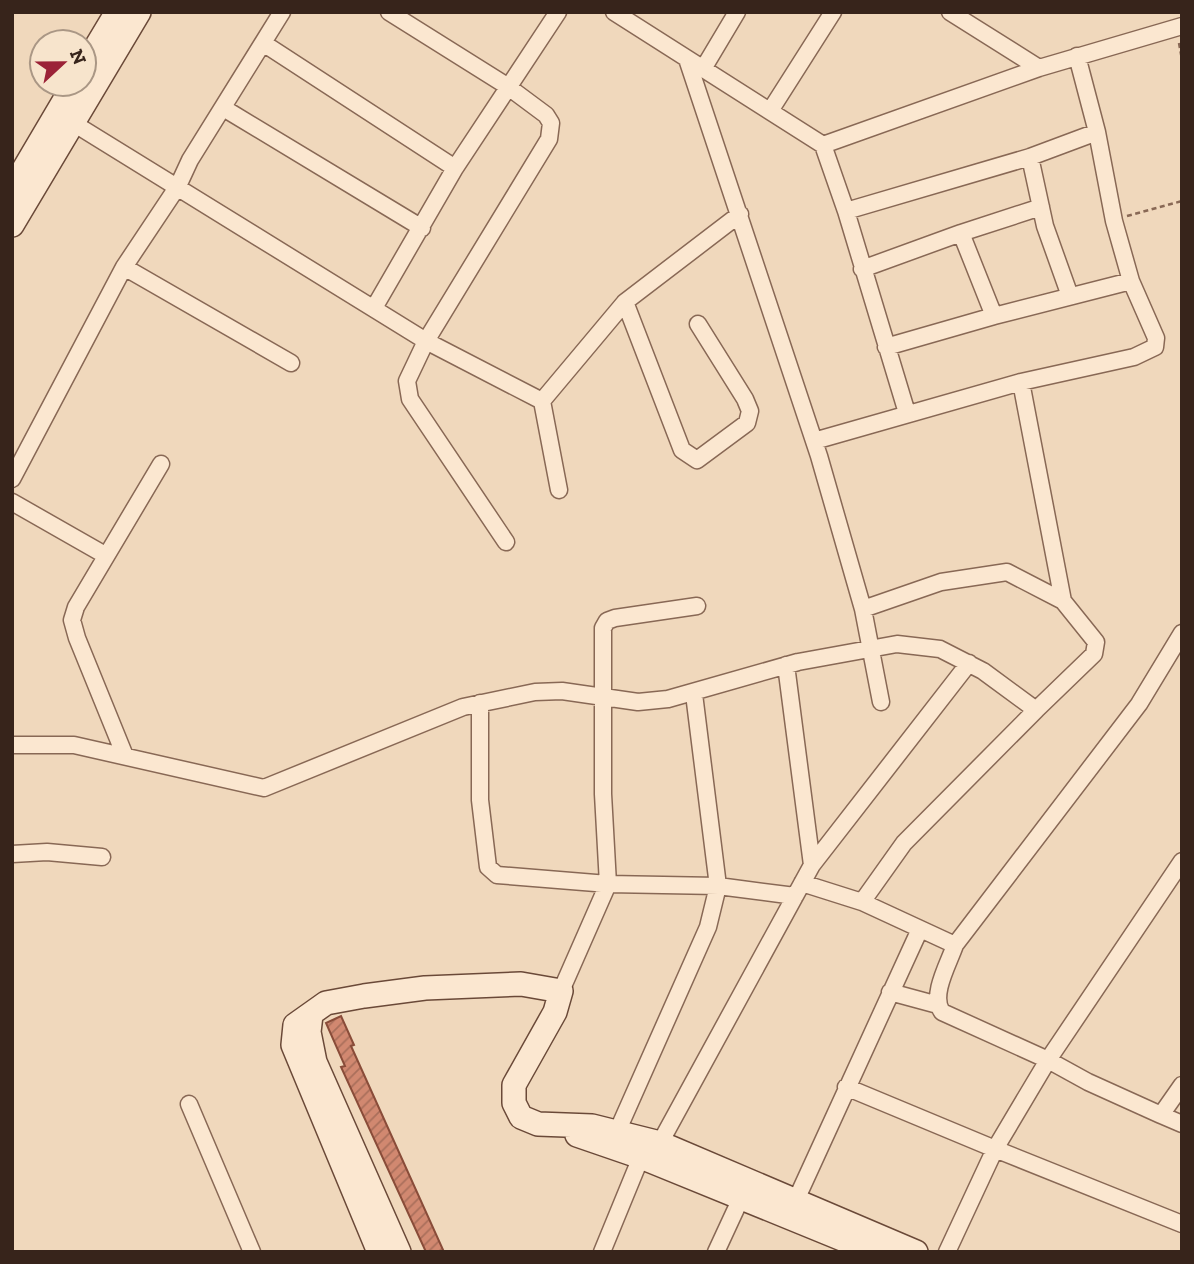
<svg xmlns="http://www.w3.org/2000/svg" width="1194" height="1264" font-family="'Zilla Slab',serif">
	<style>
		.building { fill: url(#building-hatch); stroke: #894c39; stroke-width: 2 }
		.lines { fill: none; stroke-linecap: round; stroke-linejoin: round }
		.street-casing { stroke: #886855; stroke-width: 19 }
		.secondary-casing { stroke: #6a4938; stroke-width: 26 }
		.path { stroke: #886855; stroke-width: 2.5; stroke-dasharray: 5 3.5; stroke-linecap: butt }
		.street { stroke: #fbe7d0; stroke-width: 16 }
		.secondary { stroke: #fbe7d0; stroke-width: 23 }
	</style>
	<defs>
		<pattern id="building-hatch" width="6" height="6" patternUnits="userSpaceOnUse" patternTransform="scale(1.75)"><rect width="6" height="6" fill="#d18870"/><path d="M-1 1l2-2M0 6l6-6M5 7l2-2" fill="none" stroke="#aa6f5b"/></pattern>
	</defs>
	<rect width="100%" height="100%" fill="#f0d8bc"/>
	<path class="building" d="M341,1016L354,1045L351,1046L444,1252H426L341,1067L345,1066L326,1023Z"/>
	<g class="lines">
		<defs>
			<path id="street" d="M389,12L507,86L546,115L551,123L549,139L426,341L407,381L410,399L506,542
				M614,12L823,145L1039,68L1182,26
				M950,12L1039,68
				M263,43L455,168
				M1077,56L1097,132
				M687,59L819,456L863,609L881,702
				M703,69L737,12
				M225,109L422,228
				M770,111L833,12
				M65,118L426,341L542,401
				M1030,157L1045,226L1070,296
				M846,211L907,413
				M961,233L1041,207
				M124,267L291,363
				M862,269L961,233L994,316L1131,281
				M374,308L455,168L558,12
				M698,324L745,399L750,411L747,423L697,460L682,450L625,302L740,214
				M886,347L994,316
				M1021,382L1063,601
				M814,441L1021,382L1134,357L1155,347L1156,338L1131,281L1114,221L1097,132L1030,157L846,211L823,145
				M12,479L124,267L178,186L190,160L282,12
				M559,490L542,401L625,302
				M12,502L105,555
				M863,609L941,582L1007,572L1063,601L1096,642L1094,654L1036,710
				M786,665L812,865
				M480,703V800L488,867L497,875L608,884L603,794V628L607,621L615,618L697,606
				M12,745H74L264,788L463,707L535,692L562,691L638,702L668,699L798,662L897,644L940,649L983,671L1036,710L904,843L862,902L955,945L1139,704L1182,633
				M125,756L77,638L72,620L76,607L161,464
				M12,854L47,852L102,857
				M802,883L862,902
				M955,945C949,963 930,995 942,1012L1048,1060L1182,861
				M561,991L608,884L718,886L795,896
				M890,992L938,1005
				M1182,1085L1161,1115L1182,1124
				M846,1087L995,1149L1048,1060L1088,1082L1161,1115
				M189,1104L252,1252
				M617,1132L708,927L718,886L694,694
				M660,1143L812,865L969,663
				M796,1200L920,929
				M602,1252L641,1157
				M716,1252L741,1198
				M947,1252L995,1149L1182,1224"/>
			<path id="secondary" d="M84,67L117,12
				M12,189L74,84
				M12,225L139,12
				M311,1015L309,1032L315,1062L399,1252
				M577,1135L641,1157L874,1252
				M379,1252L293,1045L295,1025L326,1003L364,996L425,988L521,984L561,991L555,1012L514,1085V1103L521,1117L538,1124L592,1126L660,1143L916,1252"/>
		</defs>
		<use href="#street" class="street-casing"/>
		<use href="#secondary" class="secondary-casing"/>
		<path class="path" d="M1179,43L1182,60
			M1127,216L1182,201"/>
		<use href="#street" class="street"/>
		<use href="#secondary" class="secondary"/>
	</g>
	<rect width="1194" height="1264" fill="none" stroke="#37241b" stroke-width="28"/>
	<g transform="translate(63 63) rotate(68)"><circle r="33" fill="#f7e4cc" stroke="#aa9785" stroke-width="2"/>
	<path d="M0-5L12 26L0 18L-12 26Z" fill="#9b2237"/>
	<text y="-10" font-size="19" font-weight="bold" text-anchor="middle" fill="#37241b">N</text>
	</g>
</svg>
